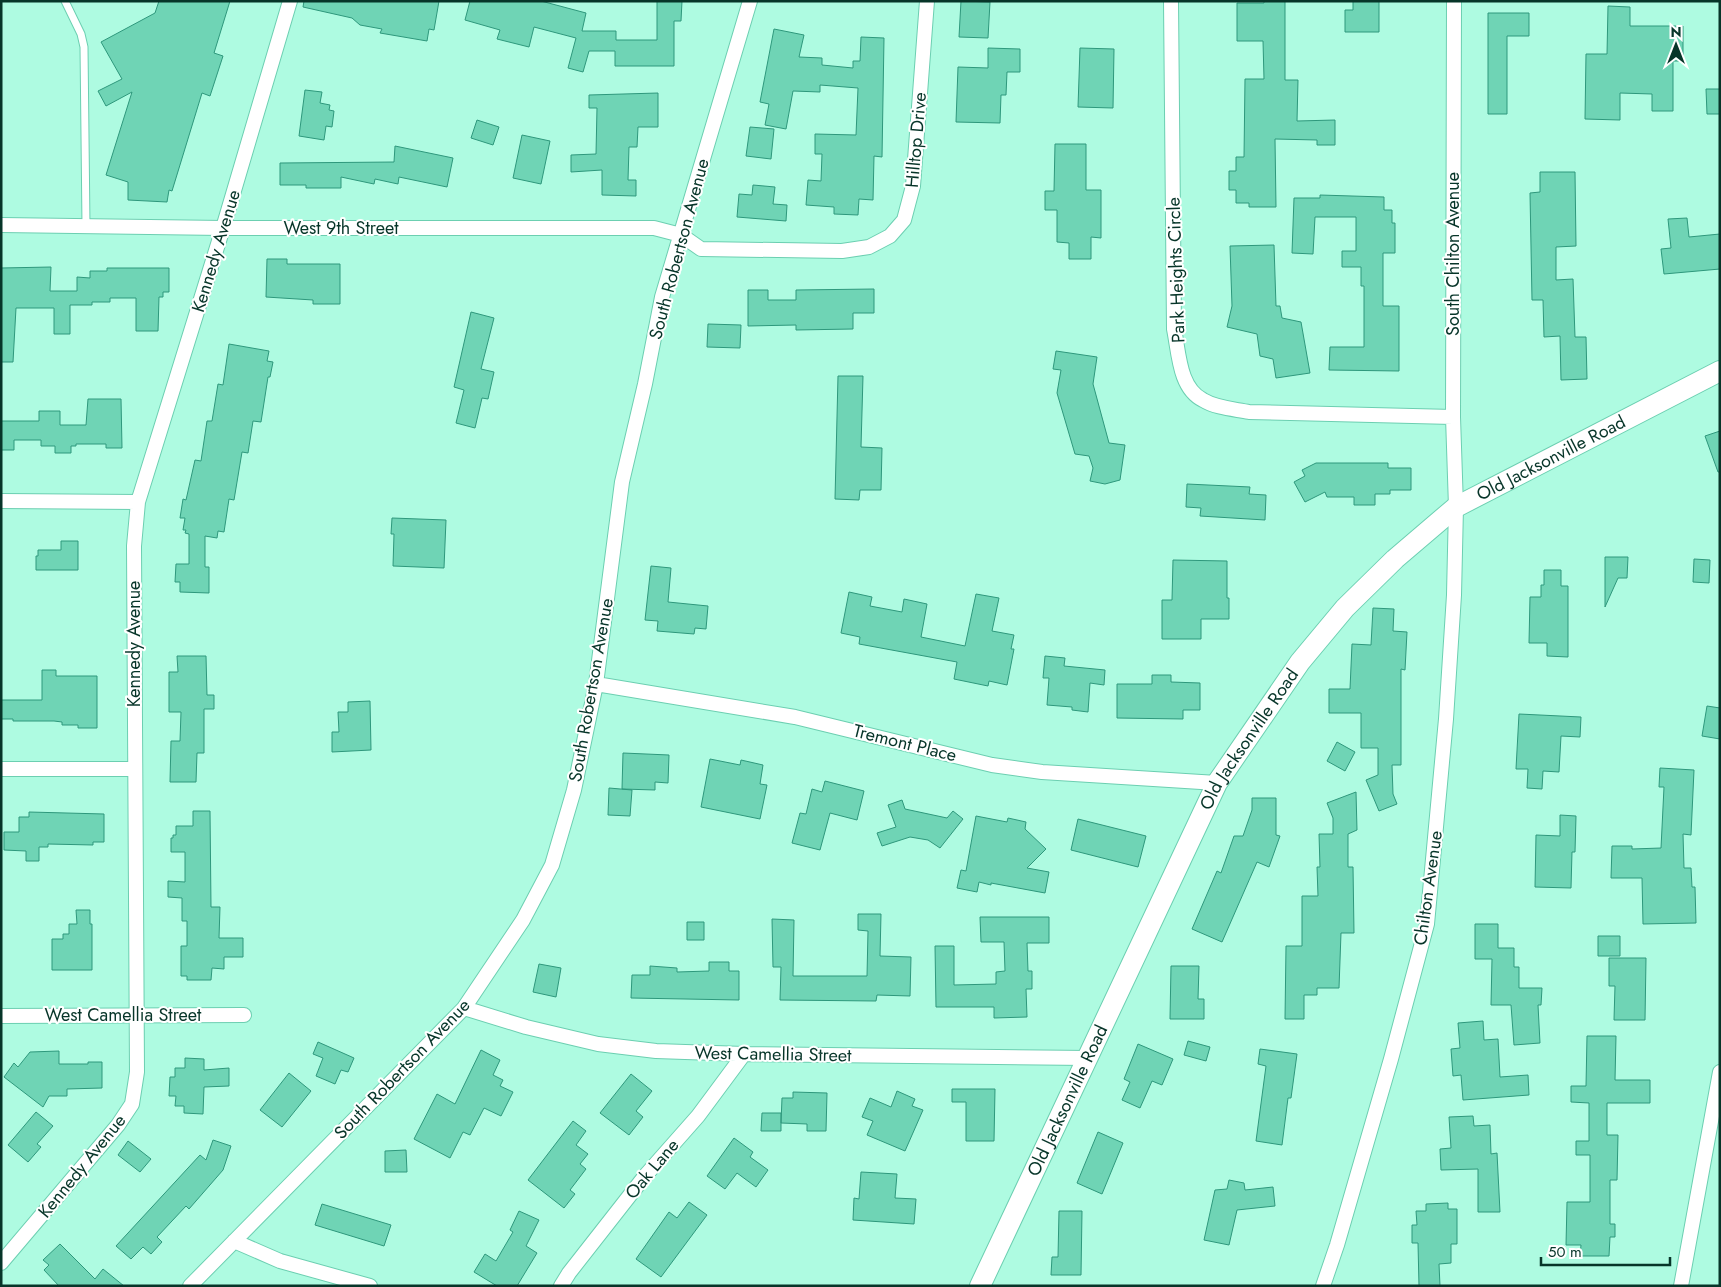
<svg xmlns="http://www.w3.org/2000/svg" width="1721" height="1287" font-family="Jost,sans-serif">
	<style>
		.building { fill: #6fd4b5; stroke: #2e987c }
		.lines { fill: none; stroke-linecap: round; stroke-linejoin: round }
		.lane-casing { stroke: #6ccfb1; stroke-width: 9 }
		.street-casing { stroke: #6ccfb1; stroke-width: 16 }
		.secondary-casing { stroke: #6ccfb1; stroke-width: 22 }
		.lane { stroke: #fff; stroke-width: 7 }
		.street { stroke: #fff; stroke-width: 14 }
		.secondary { stroke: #fff; stroke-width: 20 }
		.labels { text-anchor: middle; stroke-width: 4; stroke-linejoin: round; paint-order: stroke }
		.street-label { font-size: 18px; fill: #073529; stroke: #fff }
	</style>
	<rect width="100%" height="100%" fill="#aefbe1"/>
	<path class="building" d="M159,1H230L214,53L223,56L210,96L202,93L172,191L169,190L167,202L128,200V182L106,175L132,92L106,106L98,91L122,79L101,42L155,13Z
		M304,1H439L434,30L429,29L427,41L380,33L382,29L360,25L352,18L303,7Z
		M470,1H541L586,13L582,31H616V40H657V1H682L681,21H674V66H615V51H589L583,72L568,68L576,38L534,27L529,47L497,39L500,30L465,20Z
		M961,1L990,2L988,38L959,37Z
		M1264,1H1285V80H1298L1297,121L1335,120V145H1317V140L1275,139L1276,207H1249V203H1236V190H1229V171H1236V157H1244L1245,79H1264L1263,41H1237V3H1264Z
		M1353,1H1379V32H1345V10H1353Z
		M1608,6L1630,7V26H1683V61H1673V111H1652V94L1620,93V120L1585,119L1586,54H1607Z
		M1488,13H1529V36H1507V114H1488Z
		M774,29L804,35L799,57L822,58V65L853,68V61H860L861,37L884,38L882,157L874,156L873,200L859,199L858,215L834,214V207L806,205L808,180L821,181L822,154H815V134L856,135L858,88L820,85V92L793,91L786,129L765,125L769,104L760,102Z
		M988,48L1020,49V72H1007L1006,95H1001L1000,123L956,122L958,67L988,68Z
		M1080,48L1114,49L1113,108L1078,107Z
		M1706,89H1720V114H1707Z
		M305,90L322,92L320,103L330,105L329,110L334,111L332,127L326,126L324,140L299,136Z
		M658,93V127H638L637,147H629L628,180H636V196L602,195V170L571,172V155L596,154L597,108H589V95Z
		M477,120L499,127L493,145L471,138Z
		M750,127L774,129L771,159L746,156Z
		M522,135L550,141L541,184L513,178Z
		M1055,144H1086V190H1101V238L1091,237V259H1069V243L1057,242V210H1045V191H1054Z
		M395,146L453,158L447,187L399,177L398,184L375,179L374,184L341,177V188H306V185H280V163L394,162Z
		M1540,172H1575L1576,246L1556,247V280L1573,279L1575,337H1586L1587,379L1561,380L1560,336L1544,337L1543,300H1532L1530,193L1540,192Z
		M753,185L775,187L773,204L787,205L786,221L737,217L739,194L752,195Z
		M1320,195L1384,197V210H1392V223H1395V253H1383V306H1399V371L1329,370L1330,347H1364V286H1361V267H1342V251H1356V217H1315L1313,254L1292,253L1294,198H1320Z
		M1687,218L1689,237L1720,234V269L1664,274L1661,249L1671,248L1668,219Z
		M1274,245L1276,306H1280L1282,318L1301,322L1310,373L1276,378L1273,359L1260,356L1257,334L1227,327L1232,306L1230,246Z
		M267,259H287V264H340V304H313V300L266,297Z
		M51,267L50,291H77V277L90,278V271H107V268H169V292H163V297H159L158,331H136V298H110V302H92V305H70V334H54V308H16L13,362H1V268Z
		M874,289V313H853V329L796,330V325L748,326V290H768V300H796V290Z
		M471,312L494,318L481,369L494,372L488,399L482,398L475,428L456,423L464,390L454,387Z
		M708,324L741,325L740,348L707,347Z
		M229,344L269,351L267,361L273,362L270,377H268L261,422L253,421L248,453L242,452L234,500L229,499L224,532L218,531L217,538L205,536V567H209V593L180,592V582H175L176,564H189V534L185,533L186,530H183L185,518H180L183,499L186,500L195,460L201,461L207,421H212L218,384L223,385Z
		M1056,351L1097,357L1093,384L1109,443L1125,445L1120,480L1105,484L1090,481L1093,468L1089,456L1075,454L1057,393L1061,370L1053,369Z
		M838,376H863L861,447L882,448L881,490H860L859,500L835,499Z
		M88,399H121L122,448H106V444H76V446H71V453H55V446H41V440H14V450H1V421H39V411H60V425H86Z
		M1720,431V472H1718L1705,436Z
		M1316,463H1388V468H1411V490H1390V494H1375V505H1354V497H1327L1325,492L1305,502L1294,482L1305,476L1302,470Z
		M1187,484L1250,487L1249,494L1266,495L1265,520L1200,516L1201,508L1186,507Z
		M392,518L446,520L444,568L393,566L394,534H391Z
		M61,541H78V570H36V556H38V550H61Z
		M1605,557H1628L1627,578H1618L1605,607Z
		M1694,559L1710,560L1709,583L1693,582Z
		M1173,560L1227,561V598H1229V619H1201V639H1162V600H1172Z
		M651,566L671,568L668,602L708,606L706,629L695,628L694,634L657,631L658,621L645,620Z
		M1544,570H1561V586H1568V657L1547,656V643H1529L1530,597H1541V585H1544Z
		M849,592L872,597L870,606L902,612L904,599L927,604L921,637L965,646L976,594L999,598L992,631L1014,635L1011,649H1014L1007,685L989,681L988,686L954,679L957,662L859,644L860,637L841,633Z
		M1373,608L1394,609L1393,631L1407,632L1405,670L1401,669V765H1392L1393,794L1397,804L1379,811L1366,780L1378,775V748H1361V713H1329V689H1350L1352,644L1371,645Z
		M177,656H206L207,695H214V709H204V753H197L196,782H170L171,741H180L181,712H169V672H178Z
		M1045,656L1065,658L1064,666L1105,670L1104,685L1090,683L1088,712L1072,710V707L1047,705L1049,678H1043Z
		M42,670H56V676H97V728H78V725H62V722L54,721H13V719H1V700H42Z
		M1152,675H1171V682L1200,683V710H1183V719L1117,718V684H1152Z
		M370,701L371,750L332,752V732H339L338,712H348V702Z
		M1707,706L1720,708V739L1702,736Z
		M1519,714L1581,717L1580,737L1561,736L1559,772L1543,771L1542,789L1527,788L1528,769H1516Z
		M1337,742L1355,752L1345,771L1327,761Z
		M623,753L669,755L668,783L655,782V790L622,789Z
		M710,759L740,765L741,760L763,765L760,784L767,785L760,819L701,807Z
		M1660,768L1694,770L1691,835L1683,834L1684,868H1691L1692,887H1695L1696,923L1643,924L1642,878H1611L1612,846H1632V849L1661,848L1664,787H1659Z
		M825,781L864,791L857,820L830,813L820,850L792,843L800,813L806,814L812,789L822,792Z
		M609,788L632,790L630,816L608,815Z
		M1356,792L1357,830L1348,834V867H1353L1354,933H1341L1339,988H1317V995H1304V1019H1285L1286,946H1302V896H1318L1317,867H1320L1319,834H1333V818L1327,803Z
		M1252,798H1276V835L1280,836L1269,867L1257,862L1222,942L1192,929L1217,871L1221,873L1234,836H1243L1252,810Z
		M902,800L905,809L947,818L953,811L963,819L940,848L928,840L910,837L882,846L877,833L896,827L888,805Z
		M193,811H210L211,907H220L219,938H243V957H224V969L212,968L211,980H187V976H181V946H187V921H182V898L168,897V881L185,882V852H171V838H173V835H176V826H193Z
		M29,812L104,814V842H93V845L48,844V847H39V861H26V851L4,850V832H19V817H29Z
		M1560,815L1576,816L1575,852H1572L1571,888L1535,887L1536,835L1560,836Z
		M976,816L1007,822L1008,818L1026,822L1025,829L1046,849L1027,868L1049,872L1045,893L991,883V885L979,882L977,892L957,888L961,870L966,871Z
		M1078,819L1146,836L1138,867L1071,850Z
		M76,910H90V924H92V970H52V939H63V934H69V924H77Z
		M858,914H881L880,956L911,957L910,996L877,995L876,1001L780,1000L781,967H773L772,919L794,920L793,976H867L868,931L858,930Z
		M980,917H1049V943H1027L1028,971H1032V989H1026L1027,1017L994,1018V1007H936L935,946H954V985L996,984V972L1005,971L1004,942H981Z
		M687,922H704V940H687Z
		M1475,924H1498V948H1514V967H1519V988H1542L1541,1005H1538L1540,1043L1514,1045L1511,1005H1491L1492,959H1475Z
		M1598,936H1620V956H1598Z
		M1609,958H1646L1645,1020H1614L1615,986H1609Z
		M709,962H729V971H739V1000L631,998L632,975H650V966L677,968V972L709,971Z
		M539,964L561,968L556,997L533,992Z
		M1171,966H1199L1198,999H1204V1019H1170Z
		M1483,1021L1484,1040L1498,1039L1500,1077L1528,1075L1529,1095L1463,1100L1461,1075L1453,1076L1451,1049L1460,1048L1458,1023Z
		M1587,1036H1616L1615,1080H1650V1103H1607V1135H1618L1617,1180H1610V1224H1615V1237H1610L1609,1256H1580L1581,1245H1566L1567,1202H1590V1155H1576V1141H1589V1103L1571,1102V1086H1586Z
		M1188,1041L1210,1047L1206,1061L1184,1055Z
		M318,1042L354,1058L348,1072L341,1070L335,1084L316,1076L323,1058L313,1054Z
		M1138,1044L1173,1059L1162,1085L1152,1081L1140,1108L1122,1100L1130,1082L1124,1079Z
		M1260,1049L1297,1054L1291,1098H1288L1282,1145L1256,1141L1266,1066L1258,1064Z
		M481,1050L500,1060L493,1075L503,1080L500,1086L513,1092L501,1116L484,1108L470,1135L463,1132L450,1158L414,1139L437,1094L455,1104Z
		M59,1051V1064H88V1062H102V1088L67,1089V1096H49L43,1107L4,1077L14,1063L18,1067L30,1052Z
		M185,1058L204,1059V1070L229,1068V1086L204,1087L203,1114L184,1113V1106H175L176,1096H169L170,1077H175V1068H185Z
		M289,1073L311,1091L282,1127L260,1110Z
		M631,1074L652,1091L636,1111L643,1117L629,1135L600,1113Z
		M952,1089H995L994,1141H966V1102H952Z
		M897,1091L915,1099L912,1106L923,1110L905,1151L867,1135L873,1121L862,1117L870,1098L891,1107Z
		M793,1092L827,1093L826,1131H807V1124L781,1123L782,1098H793Z
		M36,1112L53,1126L37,1144L41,1147L28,1162L8,1145Z
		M762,1113H781V1131H761Z
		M1473,1116L1474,1126L1490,1125L1491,1154L1497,1153L1500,1212H1478V1169L1441,1170L1440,1149L1451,1148L1449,1117Z
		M573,1121L586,1131L576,1145L588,1154L580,1164L586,1169L570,1190L575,1194L564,1208L528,1180Z
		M1098,1132L1123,1143L1102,1194L1077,1183Z
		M734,1138L753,1152L750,1157L768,1170L756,1187L737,1173L725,1189L707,1176Z
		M213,1140L231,1146L223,1170L189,1209L186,1206L157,1237L162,1242L151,1254L143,1247L131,1259L116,1246L200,1155L206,1160Z
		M128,1141L151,1159L140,1172L118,1155Z
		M406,1150L407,1172H385V1151Z
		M861,1172L897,1174L895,1198L916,1199L914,1224L853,1220L854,1198L859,1199Z
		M1229,1180L1244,1183L1245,1190L1273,1187L1275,1206L1237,1210L1229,1245L1204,1240L1215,1190L1227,1189Z
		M689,1202L707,1215L661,1277L636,1259L669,1212L677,1218Z
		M1448,1203V1209H1457V1244H1451V1263L1439,1264L1440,1286H1419L1418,1243H1412V1225H1417L1416,1211H1426V1204Z
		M322,1204L391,1225L384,1246L315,1225Z
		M519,1211L539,1220L526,1246L537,1253L517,1286H497L474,1272L485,1254L496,1261L513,1232L510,1230Z
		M1059,1211H1082L1081,1275H1051L1052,1257H1058Z
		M60,1244L95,1279L103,1269L124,1286H59L44,1270L49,1265L43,1260Z"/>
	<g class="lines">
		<defs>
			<path id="lane" d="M65,1L81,34L84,47L86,226"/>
			<path id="street" d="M1171,1L1174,329C1179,353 1179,388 1203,400C1216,408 1234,409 1249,412L1453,417
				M1,225L223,228H654L681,235L701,249L842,251L869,247L890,236L904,220L913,186L927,1
				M1,501L138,502
				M596,684L795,717L992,765L1042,772L1217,783
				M1,769H134
				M464,1008L526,1027L598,1044L656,1051L744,1054L1088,1058
				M1,1016L244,1015
				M234,1241L280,1261L370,1286
				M1,1263L118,1125L132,1104L137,1072L134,546L138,502L223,228L290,1
				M190,1286L464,1008L523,920L552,865L574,790L596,684L622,482L645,384L662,297L750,1
				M561,1286L569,1273L645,1176L698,1116L744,1054
				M1323,1286L1337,1245L1391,1059L1427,924L1446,719L1454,595L1456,507L1453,417L1454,1
				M1681,1286L1720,1072"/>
			<g id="secondary">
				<path id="s1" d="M980,1286L1217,783L1300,662L1345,608L1395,559L1456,507L1720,371"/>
			</g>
		</defs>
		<use href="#lane" class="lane-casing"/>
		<use href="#street" class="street-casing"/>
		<use href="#secondary" class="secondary-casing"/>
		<use href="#lane" class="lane"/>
		<use href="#street" class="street"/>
		<use href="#secondary" class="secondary"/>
	</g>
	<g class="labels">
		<g class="street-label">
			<text transform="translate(916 140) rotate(-85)" y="6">Hilltop Drive</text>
			<text x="341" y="234">West 9th Street</text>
			<text transform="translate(679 249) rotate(-75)" y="6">South Robertson Avenue</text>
			<text transform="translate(216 251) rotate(-73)" y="6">Kennedy Avenue</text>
			<text transform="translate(1453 254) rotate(-90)" y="6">South Chilton Avenue</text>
			<text transform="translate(1176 270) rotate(-92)" y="6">Park Heights Circle</text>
			<text dy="6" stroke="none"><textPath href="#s1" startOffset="1030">Old Jacksonville Road</textPath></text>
			<text transform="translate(134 644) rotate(-90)" y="6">Kennedy Avenue</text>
			<text transform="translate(591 690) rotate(-80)" y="6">South Robertson Avenue</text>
			<text dy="6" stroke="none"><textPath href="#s1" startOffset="610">Old Jacksonville Road</textPath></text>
			<text transform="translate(905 743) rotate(14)" y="6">Tremont Place</text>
			<text transform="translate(1428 888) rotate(-82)" y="6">Chilton Avenue</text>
			<text x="123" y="1021">West Camellia Street</text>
			<text transform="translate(773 1054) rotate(1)" y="6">West Camellia Street</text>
			<text transform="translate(402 1069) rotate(-46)" y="6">South Robertson Avenue</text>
			<text dy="6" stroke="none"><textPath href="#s1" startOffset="205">Old Jacksonville Road</textPath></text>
			<text transform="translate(82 1166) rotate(-51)" y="6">Kennedy Avenue</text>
			<text transform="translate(652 1169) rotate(-50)" y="6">Oak Lane</text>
		</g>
	</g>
	<rect width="1721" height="1287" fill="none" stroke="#073529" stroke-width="5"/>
	<g transform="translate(1676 45)" stroke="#ffffff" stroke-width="4" paint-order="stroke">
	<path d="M0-4L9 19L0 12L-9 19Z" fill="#073529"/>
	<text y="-8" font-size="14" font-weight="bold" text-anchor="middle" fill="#073529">N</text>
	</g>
	<path d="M1541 1257v8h129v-8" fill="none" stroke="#073529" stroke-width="2.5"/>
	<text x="1548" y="1257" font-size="15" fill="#073529" stroke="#ffffff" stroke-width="4" paint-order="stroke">50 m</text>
</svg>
